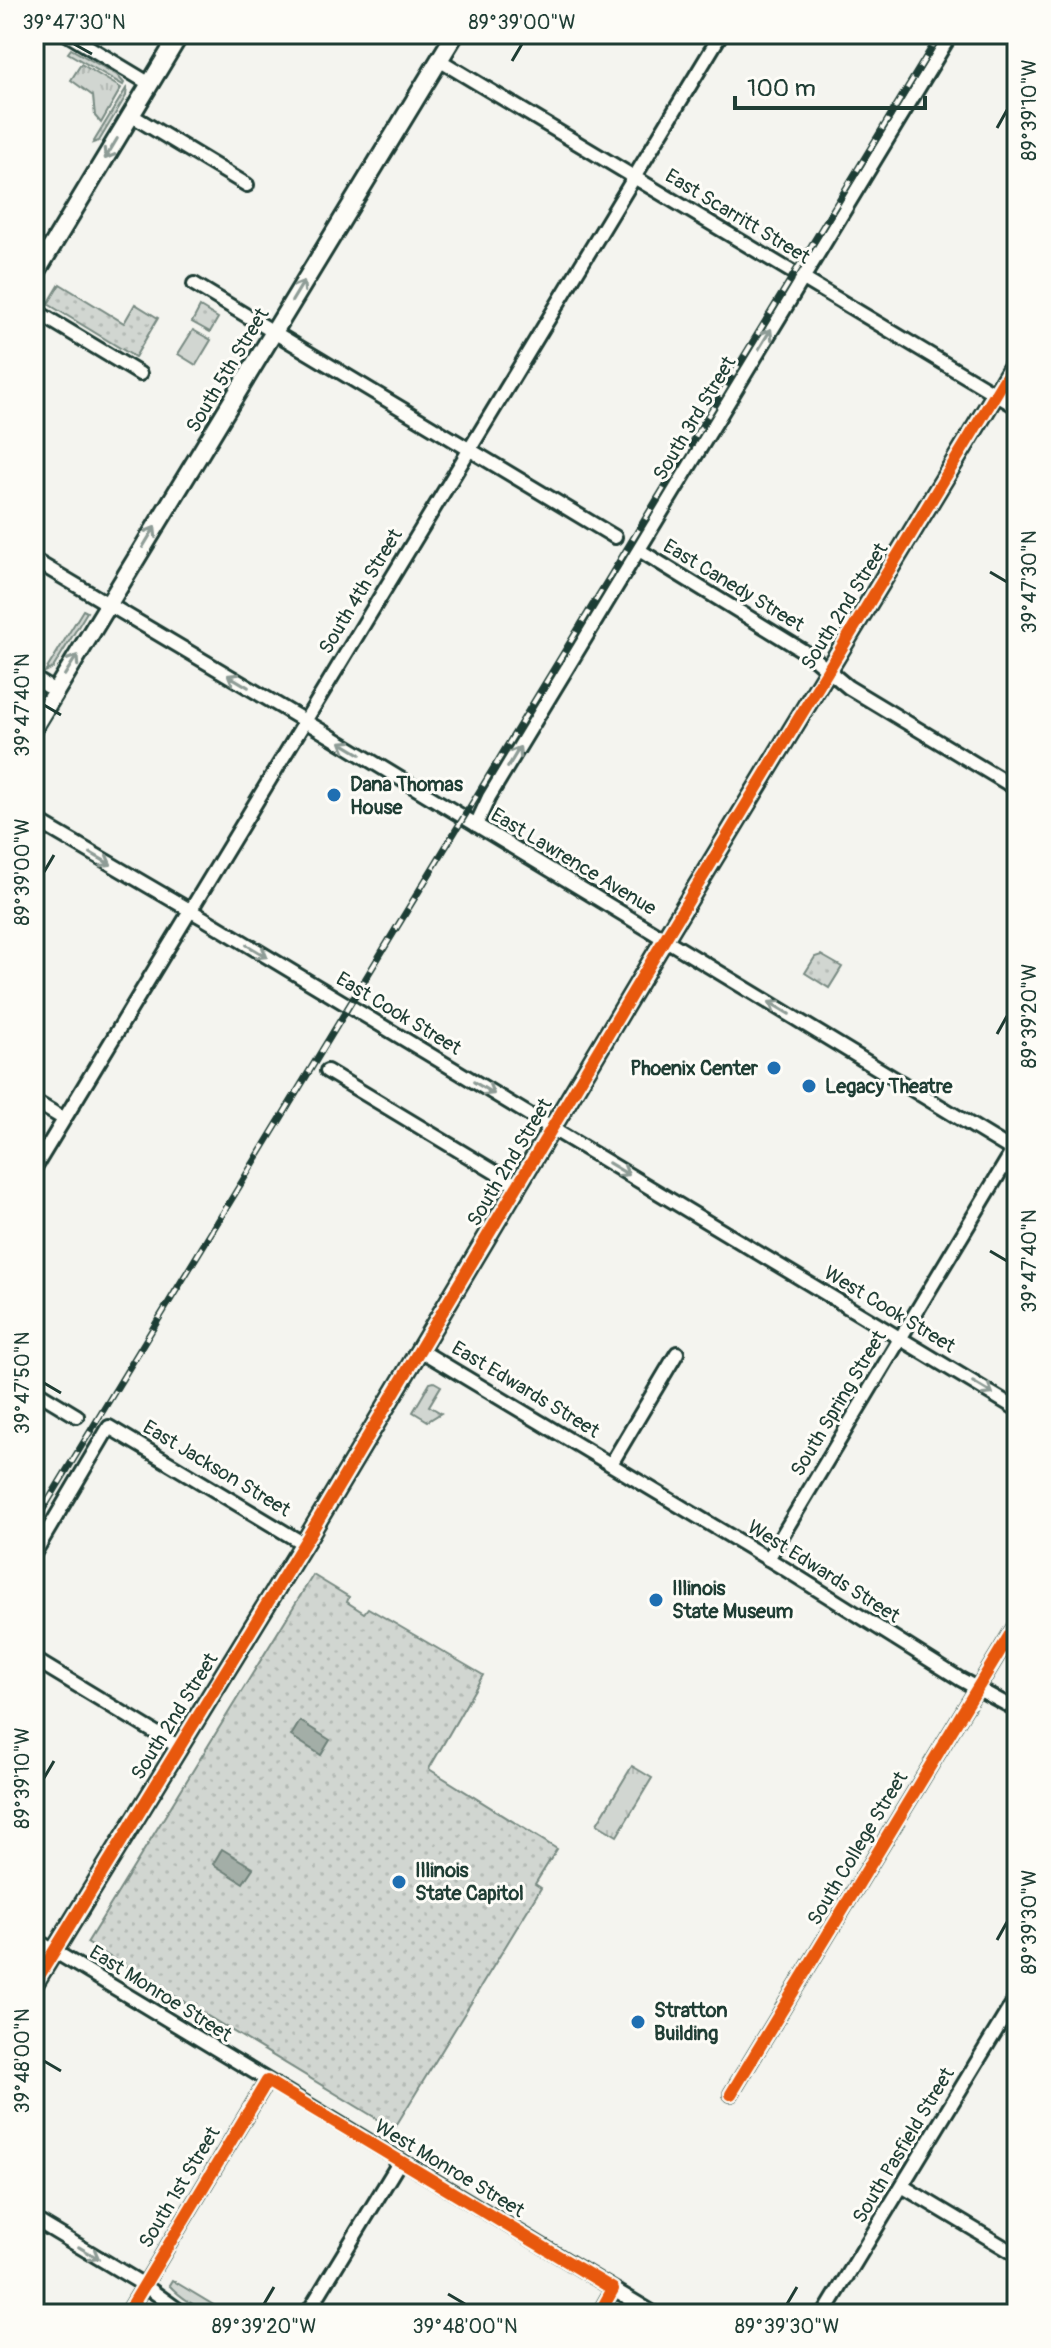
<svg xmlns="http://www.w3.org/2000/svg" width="1051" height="2348" font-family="Pangolin,sans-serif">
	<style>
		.grass { fill: url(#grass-tufts); stroke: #788a82; stroke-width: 2 }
		.park { fill: url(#park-dots); stroke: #788a82; stroke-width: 2 }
		.garden { fill: #d1d6d1; stroke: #788a82; stroke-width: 2 }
		.water { fill: #a3aea7; stroke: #6e8179; stroke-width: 2 }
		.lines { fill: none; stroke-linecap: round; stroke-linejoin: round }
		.minor-casing { stroke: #1f3d34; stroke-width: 18 }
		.major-casing { stroke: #1f3d34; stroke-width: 22 }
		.minor { stroke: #fdfcf7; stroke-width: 12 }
		.major { stroke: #fdfcf7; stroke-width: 16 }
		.rail-casing { stroke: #1f3d34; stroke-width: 7 }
		.rail { stroke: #fdfcf7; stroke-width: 4; stroke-dasharray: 12; stroke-linecap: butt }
		.cycleway-casing { stroke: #fdfcf7; stroke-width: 17 }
		.cycleway { stroke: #e8590c; stroke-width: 12 }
		.oneway { stroke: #8e9c96 }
		.ticks { fill: none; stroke: #1f3d34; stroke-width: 3 }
		.poi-dot { fill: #1f6fb2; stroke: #fdfcf7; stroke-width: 3 }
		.labels { text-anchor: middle; stroke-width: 6; stroke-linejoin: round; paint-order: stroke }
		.street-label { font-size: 20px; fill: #1f3d34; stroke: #fdfcf7 }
		.poi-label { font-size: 20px; font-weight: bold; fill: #1f3d34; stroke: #fdfcf7; text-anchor: start }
		.neatline { fill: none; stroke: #1f3d34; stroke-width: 3 }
		.ticks-label { font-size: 20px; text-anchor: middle; fill: #1f3d34 }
	</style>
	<defs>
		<pattern id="grass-tufts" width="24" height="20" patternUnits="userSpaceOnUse" patternTransform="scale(2)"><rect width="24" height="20" fill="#d1d6d1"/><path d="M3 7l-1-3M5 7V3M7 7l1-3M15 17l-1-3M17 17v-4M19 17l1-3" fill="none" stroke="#b3b9b4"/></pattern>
		<pattern id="park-dots" width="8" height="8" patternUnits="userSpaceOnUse" patternTransform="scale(2)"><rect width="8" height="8" fill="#d1d6d1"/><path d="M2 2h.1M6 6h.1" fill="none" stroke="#b3b9b4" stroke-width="1.8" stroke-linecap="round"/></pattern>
	</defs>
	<rect width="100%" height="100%" fill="#f4f4ef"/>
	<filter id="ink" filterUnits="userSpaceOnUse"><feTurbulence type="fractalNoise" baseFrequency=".0125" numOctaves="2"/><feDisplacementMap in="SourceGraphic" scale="16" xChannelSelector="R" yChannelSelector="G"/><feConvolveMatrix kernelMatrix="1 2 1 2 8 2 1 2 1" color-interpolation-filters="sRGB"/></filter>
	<g filter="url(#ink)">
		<path class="grass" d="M71,49L117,75L124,83L123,85L68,53Z
			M81,64L121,88L101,123L95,116L93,96L71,80Z
			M127,87L126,96L99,141L93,143Z
			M83,610L87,612L53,668L45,672Z
			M434,1382L441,1386L429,1406L441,1413L428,1421L413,1412L430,1383Z
			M632,1766L652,1778L617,1836L597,1824Z
			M172,2280L215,2306L213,2310C199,2311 179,2296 169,2285Z"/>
		<path class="park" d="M60,284L124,323L135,304L158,318L135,357L48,304Z
			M200,307L218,318L210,332L192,322Z
			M821,955L842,967L829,988L805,973L815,957Z
			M313,1575L349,1597L347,1602L364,1613L368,1608L483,1675L429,1769L557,1849L535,1884L541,1888L394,2129L87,1943Z"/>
		<path class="garden" d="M193,330L211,340L196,365L178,354Z"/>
		<path class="water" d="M300,1721L330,1740L321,1755L291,1736Z
			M222,1849L253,1868L243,1883L213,1864Z"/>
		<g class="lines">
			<defs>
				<path id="minor" d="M67,34L150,84
					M1013,34L1017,37
					M439,60L1017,407
					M131,115L247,185
					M194,284L615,537
					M34,310L140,374
					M639,550L810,655L848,687L1017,789
					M34,560L320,730L1017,1153
					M34,678L55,691
					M34,819L205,919L1017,1409
					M476,825L489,797L951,34
					M327,1071L518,1186
					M34,1101L64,1119
					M34,1169L721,34
					M420,1350L785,1569L960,1679L1017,1710
					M34,1390L77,1416
					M611,1464L677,1353
					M34,1554L109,1427L304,1544
					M768,1559L1015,1147
					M34,1659L179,1747
					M34,1939L655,2314
					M731,2094L1017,1623
					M902,2186L1017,2255
					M34,2219L144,2285L184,2314
					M127,2314L267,2081
					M307,2314L400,2161
					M599,2314L613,2289
					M824,2314L1017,1996"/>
				<path id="major" d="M34,276L180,34
					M34,727L455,34
					M34,1984L308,1537L657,952L1017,359"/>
			</defs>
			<use href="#minor" class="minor-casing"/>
			<use href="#major" class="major-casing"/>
			<use href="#minor" class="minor"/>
			<use href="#major" class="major"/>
			<defs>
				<path id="rail" d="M34,1524L940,34"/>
			</defs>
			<use href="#rail" class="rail-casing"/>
			<use href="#rail" class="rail"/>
			<defs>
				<path id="cycleway" d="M34,1984L308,1537L657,952L1017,359
					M731,2094L1017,1623
					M127,2314L267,2081L613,2289L599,2314"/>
			</defs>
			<use href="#cycleway" class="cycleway-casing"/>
			<use href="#cycleway" class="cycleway"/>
		</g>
		<defs><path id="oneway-shaft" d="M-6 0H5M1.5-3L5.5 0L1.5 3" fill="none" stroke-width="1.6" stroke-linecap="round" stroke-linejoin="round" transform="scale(2)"/></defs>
		<g class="oneway">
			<use href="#oneway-shaft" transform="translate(111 149) rotate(121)"/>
			<use href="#oneway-shaft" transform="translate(298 291) rotate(-59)"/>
			<use href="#oneway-shaft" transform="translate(765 339) rotate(-59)"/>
			<use href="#oneway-shaft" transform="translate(149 537) rotate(-59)"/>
			<use href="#oneway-shaft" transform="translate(71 665) rotate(-58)"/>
			<use href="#oneway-shaft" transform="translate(238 681) rotate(-149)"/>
			<use href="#oneway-shaft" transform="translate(350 748) rotate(-149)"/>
			<use href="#oneway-shaft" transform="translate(514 757) rotate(-59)"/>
			<use href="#oneway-shaft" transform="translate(101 859) rotate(30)"/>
			<use href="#oneway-shaft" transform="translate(257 951) rotate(31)"/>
			<use href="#oneway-shaft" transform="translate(779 1008) rotate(-149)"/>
			<use href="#oneway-shaft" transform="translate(484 1088) rotate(31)"/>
			<use href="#oneway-shaft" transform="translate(619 1169) rotate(31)"/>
			<use href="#oneway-shaft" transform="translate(983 1388) rotate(31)"/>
			<use href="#oneway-shaft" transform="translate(89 2253) rotate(31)"/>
		</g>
	</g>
	<path class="ticks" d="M74,44L92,54M512,61L522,44M997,128L1007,110M990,572L1007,582M44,705L61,715M44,872L54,855M997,1034L1007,1016M990,1251L1007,1261M44,1383L61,1393M44,1778L54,1761M997,1940L1007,1922M44,2061L61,2071M448,2294L465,2304M264,2304L274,2287M787,2304L797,2287"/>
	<g class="poi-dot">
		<circle cx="334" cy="795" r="8"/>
		<circle cx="774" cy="1068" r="8"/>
		<circle cx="809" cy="1086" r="8"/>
		<circle cx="656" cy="1600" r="8"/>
		<circle cx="399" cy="1882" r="8"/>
		<circle cx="638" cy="2022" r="8"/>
	</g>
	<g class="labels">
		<g class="street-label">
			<text transform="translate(738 216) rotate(31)" y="7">East Scarritt Street</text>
			<text transform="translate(227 370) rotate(-59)" y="7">South 5th Street</text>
			<text transform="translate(694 418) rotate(-59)" y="7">South 3rd Street</text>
			<text transform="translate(734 585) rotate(31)" y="7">East Canedy Street</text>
			<text transform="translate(360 591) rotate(-59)" y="7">South 4th Street</text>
			<text transform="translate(844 606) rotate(-58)" y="7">South 2nd Street</text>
			<text transform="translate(574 861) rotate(31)" y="7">East Lawrence Avenue</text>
			<text transform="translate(399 1013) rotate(31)" y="7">East Cook Street</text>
			<text transform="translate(509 1162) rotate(-59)" y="7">South 2nd Street</text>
			<text transform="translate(890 1309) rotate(31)" y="7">West Cook Street</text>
			<text transform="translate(526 1389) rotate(31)" y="7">East Edwards Street</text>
			<text transform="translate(838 1403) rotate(-59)" y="7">South Spring Street</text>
			<text transform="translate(217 1468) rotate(31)" y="7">East Jackson Street</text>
			<text transform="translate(824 1571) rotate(32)" y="7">West Edwards Street</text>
			<text transform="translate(174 1716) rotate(-58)" y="7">South 2nd Street</text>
			<text transform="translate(857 1848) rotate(-59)" y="7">South College Street</text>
			<text transform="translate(161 1993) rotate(32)" y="7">East Monroe Street</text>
			<text transform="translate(903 2145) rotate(-59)" y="7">South Pasfield Street</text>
			<text transform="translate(450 2168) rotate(31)" y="7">West Monroe Street</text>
			<text transform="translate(179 2187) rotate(-59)" y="7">South 1st Street</text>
		</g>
		<g class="poi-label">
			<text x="350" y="791">Dana Thomas<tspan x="350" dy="23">House</tspan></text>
			<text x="758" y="1075" text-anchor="end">Phoenix Center</text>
			<text x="825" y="1093">Legacy Theatre</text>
			<text x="672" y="1595">Illinois<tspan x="672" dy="23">State Museum</tspan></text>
			<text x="415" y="1877">Illinois<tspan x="415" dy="23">State Capitol</tspan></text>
			<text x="654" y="2017">Stratton<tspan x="654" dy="23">Building</tspan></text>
		</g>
	</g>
	<rect width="1051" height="2348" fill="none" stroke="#fdfcf7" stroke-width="88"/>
	<path d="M735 96v12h190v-12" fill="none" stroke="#1f3d34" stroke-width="4"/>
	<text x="747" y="96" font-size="24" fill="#1f3d34" stroke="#fdfcf7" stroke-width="6" paint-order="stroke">100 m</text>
	<rect x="44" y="44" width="963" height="2260" class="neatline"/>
	<g class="ticks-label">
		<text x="74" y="29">39°47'30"N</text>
		<text x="522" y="29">89°39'00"W</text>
		<text transform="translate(1029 110) rotate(-90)" y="7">89°39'10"W</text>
		<text transform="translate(1029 582) rotate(-90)" y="7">39°47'30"N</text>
		<text transform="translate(22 705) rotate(-90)" y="7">39°47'40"N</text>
		<text transform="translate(22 872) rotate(-90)" y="7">89°39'00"W</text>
		<text transform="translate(1029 1016) rotate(-90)" y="7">89°39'20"W</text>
		<text transform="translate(1029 1261) rotate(-90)" y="7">39°47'40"N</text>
		<text transform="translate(22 1383) rotate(-90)" y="7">39°47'50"N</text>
		<text transform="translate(22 1778) rotate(-90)" y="7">89°39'10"W</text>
		<text transform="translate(1029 1922) rotate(-90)" y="7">89°39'30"W</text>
		<text transform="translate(22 2061) rotate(-90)" y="7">39°48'00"N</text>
		<text x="264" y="2333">89°39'20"W</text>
		<text x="465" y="2333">39°48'00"N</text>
		<text x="787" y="2333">89°39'30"W</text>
	</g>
</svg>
